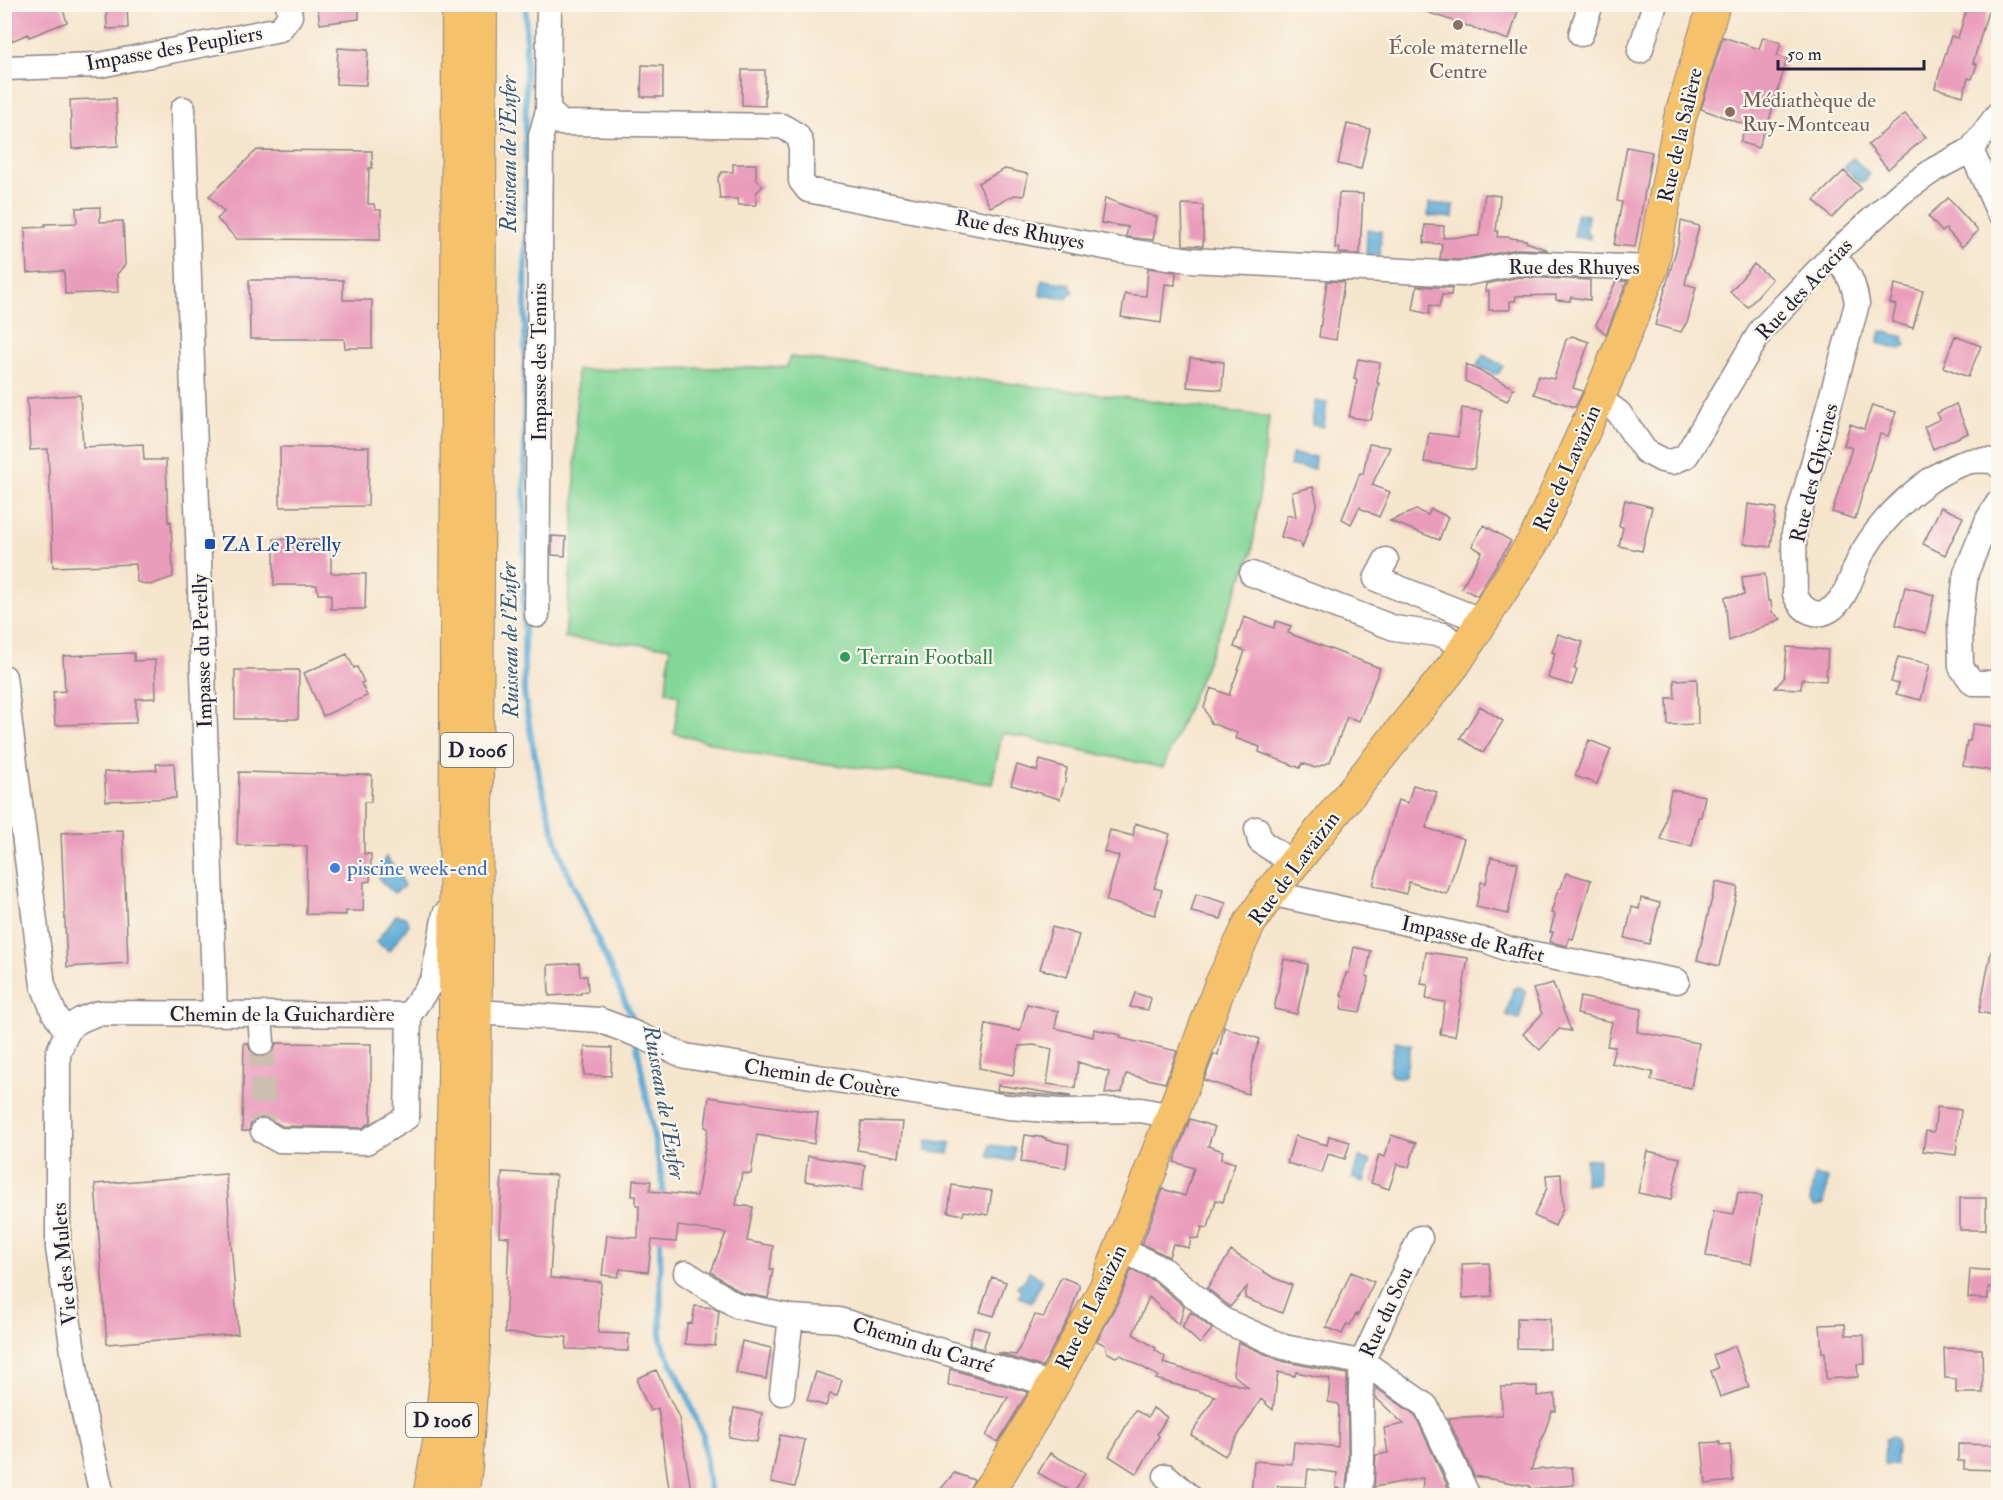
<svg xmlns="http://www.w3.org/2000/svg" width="2003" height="1500" font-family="'IM FELL Double Pica',serif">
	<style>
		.green { fill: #84d798; stroke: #537c6a; stroke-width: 1.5 }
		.water { fill: #5dacd7; stroke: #406789; stroke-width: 1.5 }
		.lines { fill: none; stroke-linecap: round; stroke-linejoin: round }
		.stream { stroke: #5dacd7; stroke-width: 6 }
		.building { fill: #ea9cbb }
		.minor-tunnel { stroke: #ccbeb0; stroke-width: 24; stroke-dasharray: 24 12; stroke-linecap: butt }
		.minor-casing { stroke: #8c8484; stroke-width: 27 }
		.major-casing { stroke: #8c8484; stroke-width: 34 }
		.minor { stroke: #fff; stroke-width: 24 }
		.major { stroke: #f5c16b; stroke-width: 32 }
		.education-dot { fill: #8d6e63; stroke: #fbf7ec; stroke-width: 2 }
		.transit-dot { fill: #1a4fb4; stroke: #fbf7ec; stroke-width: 2 }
		.leisure-dot { fill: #2e9e5b; stroke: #fbf7ec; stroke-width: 2 }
		.shop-dot { fill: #3f7fe0; stroke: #fbf7ec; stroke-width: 2 }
		.labels { text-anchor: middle; stroke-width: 4.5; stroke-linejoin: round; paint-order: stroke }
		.shield { fill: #fbf7ec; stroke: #636270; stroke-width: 1.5 }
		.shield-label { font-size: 20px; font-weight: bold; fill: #22223b }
		.education-label { font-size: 21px; fill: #785e54; stroke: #fbf7ec }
		.street-label { font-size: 21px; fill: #22223b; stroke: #fbf7ec }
		.transit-label { font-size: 21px; fill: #164399; stroke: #fbf7ec; text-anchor: start }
		.leisure-label { font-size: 21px; fill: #27864d; stroke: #fbf7ec; text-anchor: start }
		.shop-label { font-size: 21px; fill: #366cbe; stroke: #fbf7ec; text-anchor: start }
		.water-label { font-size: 22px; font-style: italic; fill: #3a5979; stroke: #fbf7ec }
	</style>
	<rect width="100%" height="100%" fill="#fbf7ec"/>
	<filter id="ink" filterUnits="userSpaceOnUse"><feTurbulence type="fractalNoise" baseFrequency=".0167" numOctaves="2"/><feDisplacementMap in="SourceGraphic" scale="12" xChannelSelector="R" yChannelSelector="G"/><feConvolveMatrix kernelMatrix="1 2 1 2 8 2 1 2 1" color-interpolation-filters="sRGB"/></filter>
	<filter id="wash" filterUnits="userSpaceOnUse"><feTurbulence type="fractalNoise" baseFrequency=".008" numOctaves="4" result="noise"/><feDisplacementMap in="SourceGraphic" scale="24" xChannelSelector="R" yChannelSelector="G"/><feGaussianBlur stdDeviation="1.35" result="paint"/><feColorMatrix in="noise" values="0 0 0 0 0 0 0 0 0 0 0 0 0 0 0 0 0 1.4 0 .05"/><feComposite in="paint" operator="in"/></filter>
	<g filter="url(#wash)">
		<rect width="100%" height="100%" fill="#f6e5cd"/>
		<path class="green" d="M790,357L1155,401L1269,417L1252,553L1163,768L1002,733L992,784L762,756L674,733L679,696L666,691L670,647L565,638L574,532L577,370L787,367Z"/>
		<path class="water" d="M1853,158L1869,174L1865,182H1859L1844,167Z
			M1429,203L1454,205L1453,218L1428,216Z
			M1576,214L1588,215L1586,233L1590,235V239L1574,237Z
			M1367,230L1381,231L1380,256L1366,255Z
			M1042,280L1070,284L1073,293L1068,296L1067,299L1040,295Z
			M1881,331L1904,337L1903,340L1906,345L1900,349L1878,343Z
			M1483,355L1503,366L1499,373L1494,374L1477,366Z
			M1315,401L1327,403L1324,427L1312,425Z
			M1292,454L1315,457L1314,469L1290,466Z
			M386,857L399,874L404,886L394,893C377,878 374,879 386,857Z
			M396,915L405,917L409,925L389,951L376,942Z
			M1518,987L1522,988L1526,993L1519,1019L1506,1015L1513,989Z
			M1395,1042L1411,1045L1405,1075L1401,1078L1392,1076L1389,1071Z
			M927,1140L951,1143L949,1154L926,1151Z
			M990,1145L1015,1148L1013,1161L989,1157Z
			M1359,1157L1371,1161L1364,1182L1352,1178Z
			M1586,1159H1599L1598,1184H1585Z
			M1814,1175L1828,1178L1824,1204L1815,1207L1810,1202Z
			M1029,1271L1042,1279L1032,1302L1018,1297L1021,1291L1017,1286L1025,1280Z
			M1889,1437H1893L1897,1441L1896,1465H1884L1885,1440Z"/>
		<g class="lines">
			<path class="stream" d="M526,4L524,692C532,750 545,808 564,864L632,1017L634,1027
				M636,1040L663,1185L662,1198
				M660,1233L661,1341L687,1395L703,1436L710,1496"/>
		</g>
		<g id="blocks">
			<path class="building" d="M4,4H61L67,22L29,37L28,34L4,44Z
				M106,4H127L128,28L107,29Z
				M317,4H359V19L320,24Z
				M1412,4H1520L1509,40L1412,7Z
				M1968,4H1990L1973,63L1977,64L1972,79L1968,78L1963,96L1935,88L1951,36L1958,38Z
				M1723,37L1759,49L1763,37L1781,43L1777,56L1787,59L1766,131H1764L1758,148L1740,142L1746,125L1701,109Z
				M338,48L368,50L366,85L336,84Z
				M642,65L663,66V97H641Z
				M742,70H765V106L742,105Z
				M116,98L118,146L72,149L70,100Z
				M1905,114L1926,137L1888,169L1868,145Z
				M1347,124L1370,129L1361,169L1338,164Z
				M1627,147L1652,152L1635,247L1614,245L1622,202L1617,201Z
				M257,150L372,151V168H369L368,204H374L375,210H381L380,240L237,239L217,219L224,212L209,196Z
				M733,164H756V179L763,186L756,193V205H738L737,199H720L718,178L722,172H733Z
				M1005,169L1028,174L1024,196L1015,195L990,207L978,183Z
				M1844,171L1861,188L1832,218L1814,200Z
				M1339,193L1363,194L1360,254L1339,253L1340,248H1335Z
				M1485,194L1500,196L1496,231H1498L1497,237H1510V238L1526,240V242L1548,250L1518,249L1461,260L1440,259L1442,244L1424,243L1425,225L1444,226L1443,238L1479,236Z
				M1105,198L1146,214L1157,217L1153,240L1126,237L1128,227L1101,223Z
				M1948,198L1978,231L1962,247L1946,229L1942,232L1928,216Z
				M1182,204L1203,205V246L1183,245Z
				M100,207V222L123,221L125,265L117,274L118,292L65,294L64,271L27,273L25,228L45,227V224L77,223L76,208Z
				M1681,221L1699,226L1685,284L1696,287L1688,320L1681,332L1655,325L1679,240Z
				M1754,264L1772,279L1748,307L1730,292Z
				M1148,268L1176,272L1175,285L1165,284L1161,323L1121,317L1125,294L1146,296Z
				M1519,277L1590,280V300L1571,297L1570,301L1556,300V295L1516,296L1515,301H1510V310H1489V291H1485L1486,284Z
				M249,280H343V300H372V348H345L344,339H250Z
				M1327,281L1344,282L1336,340L1319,337Z
				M1616,281H1627L1606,334L1596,325Z
				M1895,284L1923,291L1913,328L1892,322L1896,305L1890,303Z
				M1417,286L1452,288L1451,295H1442L1439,307L1430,305L1429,314L1413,310Z
				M1572,336L1589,342L1573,388L1583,391L1575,407L1534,394L1538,376L1554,379L1566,340Z
				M1955,336L1981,346L1968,377L1943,367Z
				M1190,358L1224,362L1222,390L1187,387Z
				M1358,359L1380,363L1377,383H1379L1371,420L1349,417L1357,380L1354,379Z
				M1466,364L1514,388L1507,401L1465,381Z
				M80,395L83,447L143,444L144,460H166L168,522L171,521L173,577L150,585L137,582L136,564L53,567L48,449L30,450L27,398Z
				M1956,404L1968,433L1933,449L1924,427L1940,419L1937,413Z
				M1872,405L1896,412L1888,436L1880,434L1855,519L1832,512L1852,448L1844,445L1850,424L1864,429Z
				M1462,408L1482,411L1474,469L1424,462L1429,433L1458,437Z
				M1369,444L1390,447L1372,485L1390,492L1379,517L1360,508V506L1351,524L1342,519L1360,473L1363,474Z
				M280,447H369L368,506L280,507Z
				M1313,487L1317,503L1302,549L1301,543L1281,537L1287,515L1296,517L1292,492Z
				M1625,500L1652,507L1642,551L1619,546L1623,527L1619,526Z
				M1748,504L1776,508L1771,547L1744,544Z
				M1941,507L1963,517L1945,555L1923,544Z
				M1431,509L1448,517L1439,540L1390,521L1416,510L1428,515Z
				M1484,525L1511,541L1477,596L1461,588L1482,552L1472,546Z
				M552,536L566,537L565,556L552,555Z
				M274,539L331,540V573L366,574L365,609H331V594H318L317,585H274Z
				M1765,574L1768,601H1771L1772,612L1781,619L1729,641L1725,597L1744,595L1742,577Z
				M1905,587L1934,595L1926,633L1896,625Z
				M1244,617L1274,628L1276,621L1291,626L1288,633L1380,668L1359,721L1347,717L1330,762L1315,768L1302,763L1300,768L1259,752L1260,747L1235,738L1237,733L1211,723L1204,707L1211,688L1229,695L1245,651L1234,647Z
				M1558,634L1583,642L1574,669L1577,670L1572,685L1548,678L1555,653L1552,652Z
				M1787,647L1828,650L1826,681L1802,679L1801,689L1775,688L1784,678Z
				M134,653V661L155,660L156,698L136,699V723L55,725L53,692L65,691L63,656Z
				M347,654L354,668L357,667L364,682L361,683L367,696L323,716L304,673Z
				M1898,657L1930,664L1921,700L1896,694L1899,684L1891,682Z
				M235,670H299L298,719H235Z
				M1697,679L1698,724L1668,725L1667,698H1675L1674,680Z
				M1480,706L1503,721L1483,753L1460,738Z
				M1973,724L1998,727V772L1963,766L1967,741H1970Z
				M1589,740L1611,749L1597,784L1575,776Z
				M1040,760L1067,768L1065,779H1066L1060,799L1011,785L1017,765L1037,771Z
				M174,763L176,798L106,801L104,772L157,770L156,764Z
				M239,772L372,775L371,802H364V854H371L370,881L364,882L363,911H346V915L306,914L307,846L237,845Z
				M1413,785L1437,792L1426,828L1464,839L1447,894L1409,882L1406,894L1373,885L1398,800L1408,803Z
				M1671,790L1705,796L1701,817H1698L1692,846L1661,840Z
				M1135,823L1170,834L1154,888L1162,890L1155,915L1106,901L1119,856L1104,852L1110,830L1133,836Z
				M123,830L128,963L67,967L61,833Z
				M1491,857L1518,863L1508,914L1476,907L1481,882L1486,883Z
				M1566,873L1591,880L1573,939L1569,938L1567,946L1550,942L1553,932H1550L1555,914L1551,913L1558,889L1561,888Z
				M1716,882L1738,887L1719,966L1697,960Z
				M1196,894L1226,903L1221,919L1191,912Z
				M1641,898L1660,903L1649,944L1625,938L1632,907L1639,909Z
				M1052,927L1079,935L1067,977L1040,969Z
				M1354,947L1371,951L1366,976L1369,977L1360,1012L1341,1009L1343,996H1341L1346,973H1349Z
				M1426,952L1468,958L1455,1036L1440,1034L1445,1002L1426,999L1428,985L1421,984Z
				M1991,952L1998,953V1016L1979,1012Z
				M1284,959L1308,964L1297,1014L1274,1009Z
				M579,963L580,976H587L588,991L581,992V994L549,996L548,965Z
				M1553,983L1571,1031L1559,1029L1540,1050L1523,1034L1542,1014L1533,989Z
				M1135,993L1151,998L1148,1010L1130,1007Z
				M1580,997L1642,1009L1637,1032L1699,1043L1691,1088L1651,1080L1653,1072L1611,1063L1615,1047L1607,1046L1612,1022L1577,1014Z
				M1027,1004L1058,1011L1055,1028L1093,1037L1094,1029L1121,1035L1120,1038L1177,1051L1165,1083L1126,1074L1122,1092L1105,1094L1109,1072L1078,1062L1075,1088L1047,1084L1052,1049L1034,1045L1019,1046L1013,1075L979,1068L986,1024L1020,1031Z
				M1224,1027L1260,1039L1254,1056L1248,1094L1204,1080L1214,1054L1218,1055Z
				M244,1043H248L250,1050L255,1055L262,1057L270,1054L274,1050L276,1043L371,1044V1122L362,1128L282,1126L270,1119L263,1117L257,1118L251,1123L249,1131H242Z
				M585,1047L612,1048L611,1076L584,1075Z
				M998,1085L1070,1096V1097L997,1091Z
				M709,1097L818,1113L814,1144L757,1135L751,1174L742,1173L736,1205L753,1207L747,1241L773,1246L770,1269H773L768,1298L742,1293L711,1272L726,1233L678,1226L676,1242L652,1240L648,1272L620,1269L618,1277L602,1275L607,1235L638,1238L639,1205H636V1196H632L633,1180L651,1181L650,1191L697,1196L708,1128L705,1127Z
				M1937,1107L1961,1110L1956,1155L1923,1151L1926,1131L1934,1132Z
				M1190,1119L1215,1127L1208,1146L1223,1151L1221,1159L1235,1163L1223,1202L1216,1200L1208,1228L1202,1227L1199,1239L1191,1238L1189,1248L1173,1244L1169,1257L1142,1244L1163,1189L1185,1196L1194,1168L1174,1162Z
				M862,1121L903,1122L899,1157L857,1150Z
				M1025,1135L1046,1138V1140L1069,1144L1066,1168L1021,1162Z
				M1391,1135L1416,1143L1409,1167L1397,1164L1389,1189L1371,1183L1379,1155L1385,1157Z
				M1295,1136L1327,1145L1329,1136L1350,1142L1345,1159L1328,1154L1322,1173L1287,1163Z
				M1647,1151L1680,1158L1671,1200L1638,1193Z
				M808,1156L865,1165L862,1190L805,1181Z
				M502,1172L556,1175L550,1278L601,1282L598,1333L629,1334L628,1351L566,1349L567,1337L505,1333L509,1237L499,1236Z
				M226,1174L238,1334L107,1344L95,1184Z
				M1561,1174L1563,1208L1555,1226L1534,1216L1547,1188L1546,1175Z
				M952,1185L992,1191L988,1215L964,1211L963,1215L948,1212Z
				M1738,1192L1762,1196L1751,1264L1706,1256L1714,1211L1734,1214Z
				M1960,1198H1986V1230H1960Z
				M1231,1251L1274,1278L1292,1285L1282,1313L1245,1298L1247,1287L1230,1307L1207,1288Z
				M1489,1263L1492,1296L1463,1298L1462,1264Z
				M1970,1269L1998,1271V1288L1988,1287V1299L1968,1298Z
				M1131,1270L1154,1281L1184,1306L1179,1325L1149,1297L1133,1334L1156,1348L1155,1350L1165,1357L1163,1363L1249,1388L1233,1374L1238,1342L1281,1361L1347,1374L1348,1462L1346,1489L1336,1488L1337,1473L1308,1469L1306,1487L1278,1486L1277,1496H1251L1254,1461L1292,1464L1294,1442L1338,1447L1339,1404L1328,1402L1330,1379L1296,1372L1295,1376L1278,1372L1273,1410L1261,1399L1225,1456L1191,1435L1215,1396L1156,1379L1158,1376L1121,1355L1115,1357L1107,1352L1105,1345L1097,1341L1121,1296Z
				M1351,1272L1374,1282L1358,1315L1356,1314L1350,1325L1347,1324L1342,1334L1326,1327Z
				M992,1277L1006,1282L994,1316L980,1312Z
				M1061,1277L1079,1284V1288L1069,1318L1042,1367L997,1353L1016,1355L1035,1315L1044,1317Z
				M695,1306L713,1308L719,1311L715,1346L685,1344L687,1324L692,1323Z
				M1191,1312L1212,1329L1200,1344L1182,1327Z
				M1517,1318L1550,1319V1349L1517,1348Z
				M1845,1324L1846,1335H1864L1865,1364H1857L1858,1377L1826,1379L1825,1352H1822L1820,1325Z
				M974,1327L989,1331L983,1349L969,1345Z
				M742,1341L771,1348L766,1379L736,1373Z
				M1735,1346L1749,1387L1720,1397L1711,1371L1718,1368L1713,1355Z
				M1944,1348L1982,1349L1983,1393H1956V1379L1945,1378Z
				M950,1369L1028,1392L998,1442L986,1436L1008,1397L948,1385Z
				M656,1370L679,1418L692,1496H670L658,1408L650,1411L638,1384V1378Z
				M816,1372L842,1380L837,1396L830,1394L826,1406L807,1400Z
				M1537,1386V1396L1555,1394L1556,1411H1552L1531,1470L1572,1467L1574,1485L1530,1489V1486L1474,1476L1448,1418L1502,1415L1501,1387Z
				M1376,1388L1415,1415L1452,1496H1422L1423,1478L1374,1487L1376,1455L1388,1453L1384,1428L1404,1424L1375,1397Z
				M734,1408L762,1413L757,1442L729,1437Z
				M1153,1408L1167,1417L1157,1434L1159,1436L1137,1474L1109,1456L1135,1410L1148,1417Z
				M780,1435L805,1440L795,1487L771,1482Z
				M1720,1442V1445L1730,1444L1733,1481L1706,1484L1702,1443Z
				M1958,1444L1998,1445V1470L1964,1469V1461H1958Z
				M1050,1453L1085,1473L1074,1493L1038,1473Z
				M954,1473L974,1480L965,1496H935Z"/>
		</g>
	</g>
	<g filter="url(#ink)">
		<use href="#blocks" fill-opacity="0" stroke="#8c8484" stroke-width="1.5"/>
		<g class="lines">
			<path class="minor-tunnel" d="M262,1043L263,1131"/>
			<defs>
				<path id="minor" d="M549,4L548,110L561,123L782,126L797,135L801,143V181L808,190L1120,250L1190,260L1462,274L1518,263L1652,268
					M1581,34L1591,4
					M1640,51L1655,4
					M4,68L100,65L280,29L290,16L288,4
					M183,109L215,1013
					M1971,150L1998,114
					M1833,255C1848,272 1854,281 1857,304L1794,533L1795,594C1802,612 1818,620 1834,607C1850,592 1853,568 1864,550C1885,515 1927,474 1967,462C1975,459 1987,461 1995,461L1998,465
					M1599,398L1619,413L1645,451L1662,460L1672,462L1686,456L1762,329L1833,255L1901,193L1935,169L1971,150L1998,211
					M1998,503L1988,519L1966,573L1960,621L1961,667L1973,683H1994L1998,681
					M1386,560L1376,579L1483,621
					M1252,574L1394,628L1444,635L1464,650
					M537,615L541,136L548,110
					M4,677L43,985L54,1013L67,1032
					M1257,829L1260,841L1294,864
					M1270,893L1488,941L1508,949L1677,981
					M477,1012L599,1020L636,1034L685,1056L1008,1107L1060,1111L1141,1110L1172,1116
					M260,1014L262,1043
					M263,1131L278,1140L366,1142L407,1117L409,1015
					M1120,1249L1162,1269L1223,1320L1284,1347L1365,1363L1426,1406L1468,1496
					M686,1273L737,1306L791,1317L839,1320L1053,1385
					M782,1393L791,1317
					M1166,1476L1189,1496
					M102,1496L78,1386L58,1248V1054C68,1027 70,1022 99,1013L409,1015L433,980L445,914
					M1359,1496C1366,1450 1358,1407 1362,1362L1420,1238"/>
				<path id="major" d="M429,1496L440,1436L449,1344L455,1014L458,4
					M462,1496L466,1467L474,1345L481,4
					M984,1496L999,1475L1053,1385L1105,1288L1172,1116L1220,986L1250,923L1270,893L1454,665L1535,539L1599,398L1652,268L1680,118L1714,4"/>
			</defs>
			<use href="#minor" class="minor-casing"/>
			<use href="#major" class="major-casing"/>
			<use href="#minor" class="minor"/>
			<use href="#major" class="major"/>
		</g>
	</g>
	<g class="education-dot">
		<circle cx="1458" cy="25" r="6"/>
		<circle cx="1730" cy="112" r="6"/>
	</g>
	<rect class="transit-dot" x="204" y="538" width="12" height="12" rx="3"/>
	<circle class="leisure-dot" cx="845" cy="657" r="6"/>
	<circle class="shop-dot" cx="335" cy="868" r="6"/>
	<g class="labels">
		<g class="shield">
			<rect x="441" y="733" width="72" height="34" rx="4.5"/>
			<rect x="406" y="1403" width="72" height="34" rx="4.5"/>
		</g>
		<g class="shield-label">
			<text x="477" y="757">D 1006</text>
			<text x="442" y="1427">D 1006</text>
		</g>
		<g class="education-label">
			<text x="1458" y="54">École maternelle<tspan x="1458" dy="24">Centre</tspan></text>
			<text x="1742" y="107" text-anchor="start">Médiathèque de<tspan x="1742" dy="24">Ruy-Montceau</tspan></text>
		</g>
		<g class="street-label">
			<text transform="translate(174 48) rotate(-10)" y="7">Impasse des Peupliers</text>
			<text transform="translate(1680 135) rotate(-77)" y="7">Rue de la Salière</text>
			<text transform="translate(1020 230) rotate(11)" y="7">Rue des Rhuyes</text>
			<text x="1574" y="274">Rue des Rhuyes</text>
			<text transform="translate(1804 289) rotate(-47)" y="7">Rue des Acacias</text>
			<text transform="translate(539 362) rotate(-90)" y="7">Impasse des Tennis</text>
			<text transform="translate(1567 468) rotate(-66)" y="7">Rue de Lavaizin</text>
			<text transform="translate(1814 473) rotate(-76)" y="7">Rue des Glycines</text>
			<text transform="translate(202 651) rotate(-92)" y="7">Impasse du Perelly</text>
			<text transform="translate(1294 868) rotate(-53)" y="7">Rue de Lavaizin</text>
			<text transform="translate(1473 939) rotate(13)" y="7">Impasse de Raffet</text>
			<text x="282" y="1021">Chemin de la Guichardière</text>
			<text transform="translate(822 1078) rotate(9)" y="7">Chemin de Couère</text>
			<text transform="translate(64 1264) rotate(-95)" y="7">Vie des Mulets</text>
			<text transform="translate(1091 1307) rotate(-64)" y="7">Rue de Lavaizin</text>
			<text transform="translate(1386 1312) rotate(-65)" y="7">Rue du Sou</text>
			<text transform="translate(923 1345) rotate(17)" y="7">Chemin du Carré</text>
		</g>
		<g class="transit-label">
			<text x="222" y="551">ZA Le Perelly</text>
		</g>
		<g class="leisure-label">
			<text x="857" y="664">Terrain Football</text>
		</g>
		<g class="shop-label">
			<text x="347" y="875">piscine week-end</text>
		</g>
		<g class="water-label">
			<text transform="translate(508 154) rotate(-90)" y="8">Ruisseau de l'Enfer</text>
			<text transform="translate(509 640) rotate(-91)" y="8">Ruisseau de l'Enfer</text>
			<text transform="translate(665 1102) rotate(80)" y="8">Ruisseau de l'Enfer</text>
		</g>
	</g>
	<rect width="2003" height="1500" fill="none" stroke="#fbf7ec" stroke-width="24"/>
	<path d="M1778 60v9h146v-9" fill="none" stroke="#22223b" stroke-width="3"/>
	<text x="1787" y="60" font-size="18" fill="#22223b" stroke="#fbf7ec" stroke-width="4.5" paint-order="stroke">50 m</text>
</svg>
